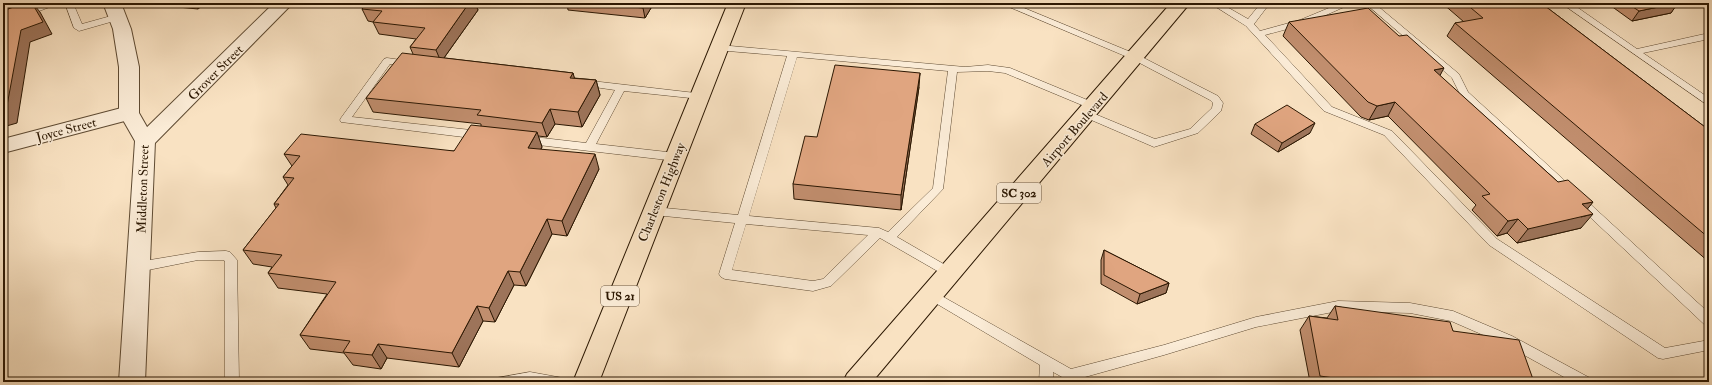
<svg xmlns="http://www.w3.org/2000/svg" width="1712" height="385" font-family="'IM FELL Double Pica',serif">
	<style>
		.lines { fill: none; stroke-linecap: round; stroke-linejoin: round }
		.service-casing { stroke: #5e4a32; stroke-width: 1 }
		.minor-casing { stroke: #5e4a32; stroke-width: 2 }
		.tertiary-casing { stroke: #5e4a32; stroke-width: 2 }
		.primary-casing { stroke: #2b1702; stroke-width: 2 }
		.service { fill: #fbecd7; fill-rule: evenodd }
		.minor { fill: #fbecd7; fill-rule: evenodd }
		.tertiary { fill: #fbecd7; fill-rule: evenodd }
		.primary { fill: #f9e2c2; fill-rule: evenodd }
		.wall { fill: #c18e6e; stroke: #2b1702 }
		.shaded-wall { fill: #9d745a; stroke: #2b1702 }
		.building { fill: #e0a580; stroke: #2b1702 }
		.labels { text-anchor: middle; stroke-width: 3; stroke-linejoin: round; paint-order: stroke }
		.shield { fill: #fbecd7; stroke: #695742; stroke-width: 1 }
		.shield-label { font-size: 12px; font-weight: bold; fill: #2b1702 }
		.street-label { font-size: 13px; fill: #2b1702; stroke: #fbecd7 }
	</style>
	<rect width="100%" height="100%" fill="#f9e2c2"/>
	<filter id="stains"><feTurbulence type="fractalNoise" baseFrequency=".005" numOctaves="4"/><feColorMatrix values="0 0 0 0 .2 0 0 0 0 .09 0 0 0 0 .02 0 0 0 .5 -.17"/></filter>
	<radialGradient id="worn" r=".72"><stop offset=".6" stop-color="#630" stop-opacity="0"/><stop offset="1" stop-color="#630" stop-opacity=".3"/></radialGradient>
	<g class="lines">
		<defs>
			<path id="service" d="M48,3H60L3,25V19Z
				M65,3H73L82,24L118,14L123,17L121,19L79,31L74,28Z
				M1000,3H1012L1138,55L1218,96L1223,103L1221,111L1198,133L1154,147L1082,116L1081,114L1082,112H1090L1155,139L1190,129L1212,108L1213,103L1210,100L1132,59Z
				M1210,3H1220L1248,19L1261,3H1270L1254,24L1260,31L1300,20L1341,3H1353L1306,24L1265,35L1332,107L1392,131L1497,239L1665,348L1709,340V350L1663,359L1658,358L1489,245L1384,135L1324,111L1246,26Z
				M1365,3H1374L1459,74L1468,92L1709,313V326L1705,325L1461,96L1452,78Z
				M1561,3H1571L1637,49L1709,33V39L1643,53L1709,98V106Z
				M1698,3H1708L1709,11Z
				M719,45L965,67L988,65L1010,68L1097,104L1098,106L1097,108H1089L1005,73L988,71L957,72L943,189L897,237L954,270L956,273L954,276H946L880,238L831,286L813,291L725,279L721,277L719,274L735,223L654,215L648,211L654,207L738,215L787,56L716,50V46ZM797,57L948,71L933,188L888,232L879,228L749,216ZM746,224L868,235L823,279L813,281L732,270Z
				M387,58L409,61L414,64L409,67L390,64L352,117L480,131L485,135L484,137L480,139L341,122L340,120L341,118L384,59Z
				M583,80L704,94L705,96L704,98L700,99L624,91L596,144L676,153L681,157L680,160L676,161L521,143L520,140L521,137L525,136L586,143L615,90L580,85L578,83L580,81Z
				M226,251L230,252L237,260L239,382H225V261L223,260H198L138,272L134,270L132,267L134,264L138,262L198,252Z
				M931,290L1071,369L1164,345L1256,317L1338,301L1410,303L1453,311L1512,336L1590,378L1592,382H1573L1504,344L1451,321L1410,313L1338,311L1256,327L1164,355L1085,377L1089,382H1071L1053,372V382H1039L1040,365L927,298L925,295L927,292Z
				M530,372L563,378L565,382H495L497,378Z"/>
			<path id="minor" d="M274,3H293L152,146L145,148L138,146L135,141L138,136Z
				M129,106L136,108L139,113L136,118L3,153V139Z"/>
			<path id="tertiary" d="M103,3H121L131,29L139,67V113L155,141L145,382H119L135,141L119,113V67L113,29Z"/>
			<path id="primary" d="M728,3H746L599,382H573Z
				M1171,3H1190L872,382H843L847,374Z"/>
		</defs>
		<use href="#service" class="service-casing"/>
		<use href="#minor" class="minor-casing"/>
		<use href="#tertiary" class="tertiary-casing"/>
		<use href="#primary" class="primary-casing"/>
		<use href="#service" class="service"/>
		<use href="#minor" class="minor"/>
		<use href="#tertiary" class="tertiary"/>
		<use href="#primary" class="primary"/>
	</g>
	<path class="wall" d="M166,3H205L198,9L168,6Z
		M367,3H475L478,10L444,58L573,73L574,78L596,80L600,95L582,127L555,124L547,137L538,136L542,147L541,149L599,169L567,236L552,234L526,286L514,285L495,322L483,321L459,367L387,358L381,369L353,365L344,353L310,349L300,335L327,294L278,288L268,273L272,267L253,264L243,250L276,208L274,204L288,185L283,177L292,166L284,154L454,151L481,126V124L373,112L366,98L413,54L410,47L416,39L379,34L373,22L368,21L362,9Z
		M567,3H654L645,18L568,10Z
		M1442,3H1541L1709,130V262L1447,36L1455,23L1464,22Z
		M1607,3H1677L1671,13L1632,21Z
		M1289,22L1440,76L1558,182L1593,202L1587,209L1581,228L1517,243L1507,233L1497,236L1472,210L1476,205L1388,116L1369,120L1361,117L1283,36Z
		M919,87L901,210L794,199L793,184L817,137Z
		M1255,124L1310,133L1278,152L1251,134Z
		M1104,250L1169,283L1166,293L1137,304L1101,284V260Z
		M1335,306L1453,331L1534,382H1310L1300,330L1309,316L1327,318Z"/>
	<path class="shaded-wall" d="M3,3H35L36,6H35L40,12L52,34L30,42L17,123L3,127Z
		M194,3H205L198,9Z
		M469,3H475L478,10L441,62L436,50Z
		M646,3H654L645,18L643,8Z
		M1678,3L1671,13L1632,21L1639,11Z
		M1444,68L1436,83L1434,70Z
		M573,73L577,87L570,78Z
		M920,73L919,87L901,210V195Z
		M596,80L600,95L582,127L578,112Z
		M1395,102L1388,116L1369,120L1377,106Z
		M550,109L555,124L547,137L542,123Z
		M1315,123L1310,133L1278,152L1282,143Z
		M537,132L542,147L533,162L528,148Z
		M595,154L599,169L567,236L562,221Z
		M1593,202L1581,217L1593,214L1581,228L1517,243L1528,229L1582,204Z
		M547,219L552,234L526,286L520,272Z
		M1518,219L1507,233L1497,236L1508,221Z
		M508,271L514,285L495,322L489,308Z
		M1169,283L1166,293L1137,304L1140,294Z
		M477,306L483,321L459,367L452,353Z
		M378,344L387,358L381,369L372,355Z"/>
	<path class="building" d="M24,3H32L43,22L21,30L6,111L3,112V11Z
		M367,3H469L436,50L410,47L425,28L373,22L382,11L362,9Z
		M593,3H646L643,8Z
		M1465,3H1541L1709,130V238L1455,23L1483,18Z
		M1627,3H1678L1639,11Z
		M1368,8L1399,36L1407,35L1444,68L1434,70L1558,182L1568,180L1593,202L1582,204L1593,214L1528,229L1518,219L1508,221L1482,196L1490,194L1395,102L1377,106L1368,102L1289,22Z
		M402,53L573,73L570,78L596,80L578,112L550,109L542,123L477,115L481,110L366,98Z
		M835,65L920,73L901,195L793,184L805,136L817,137Z
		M1287,105L1315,123L1282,143L1255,124Z
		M471,125L537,132L528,148L595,154L562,221L547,219L520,272L508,271L489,308L477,306L452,353L378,344L372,355L343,352L350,341L300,335L336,282L268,273L282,255L243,250L279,204H274L294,178L283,177L300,156L284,154L301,134L454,151Z
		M1104,250L1169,283L1140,294L1104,275Z
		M1335,306L1450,322L1453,331L1519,340L1534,382H1362L1320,376L1309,316L1338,320Z"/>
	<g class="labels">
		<g class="shield">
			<rect x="997" y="183" width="44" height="20" rx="3"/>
			<rect x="601" y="286" width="38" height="20" rx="3"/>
		</g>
		<g class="shield-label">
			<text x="1019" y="197">SC 302</text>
			<text x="620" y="300">US 21</text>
		</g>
		<g class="street-label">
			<text transform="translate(215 72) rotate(-45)" y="5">Grover Street</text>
			<text transform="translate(66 129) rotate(-15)" y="5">Joyce Street</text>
			<text transform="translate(1074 129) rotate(-49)" y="5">Airport Boulevard</text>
			<text transform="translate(142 189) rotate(-88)" y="5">Middleton Street</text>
			<text transform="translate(661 192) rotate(-68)" y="5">Charleston Highway</text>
		</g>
	</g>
	<rect width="1712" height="385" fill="none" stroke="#f9e2c2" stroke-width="16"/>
	<rect x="4" y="4" width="1704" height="377" fill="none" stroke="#2b1702" stroke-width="2"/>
	<rect x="8" y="8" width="1696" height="369" fill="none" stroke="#2b1702"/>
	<rect width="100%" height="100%" filter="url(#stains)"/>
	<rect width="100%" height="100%" fill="url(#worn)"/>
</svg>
